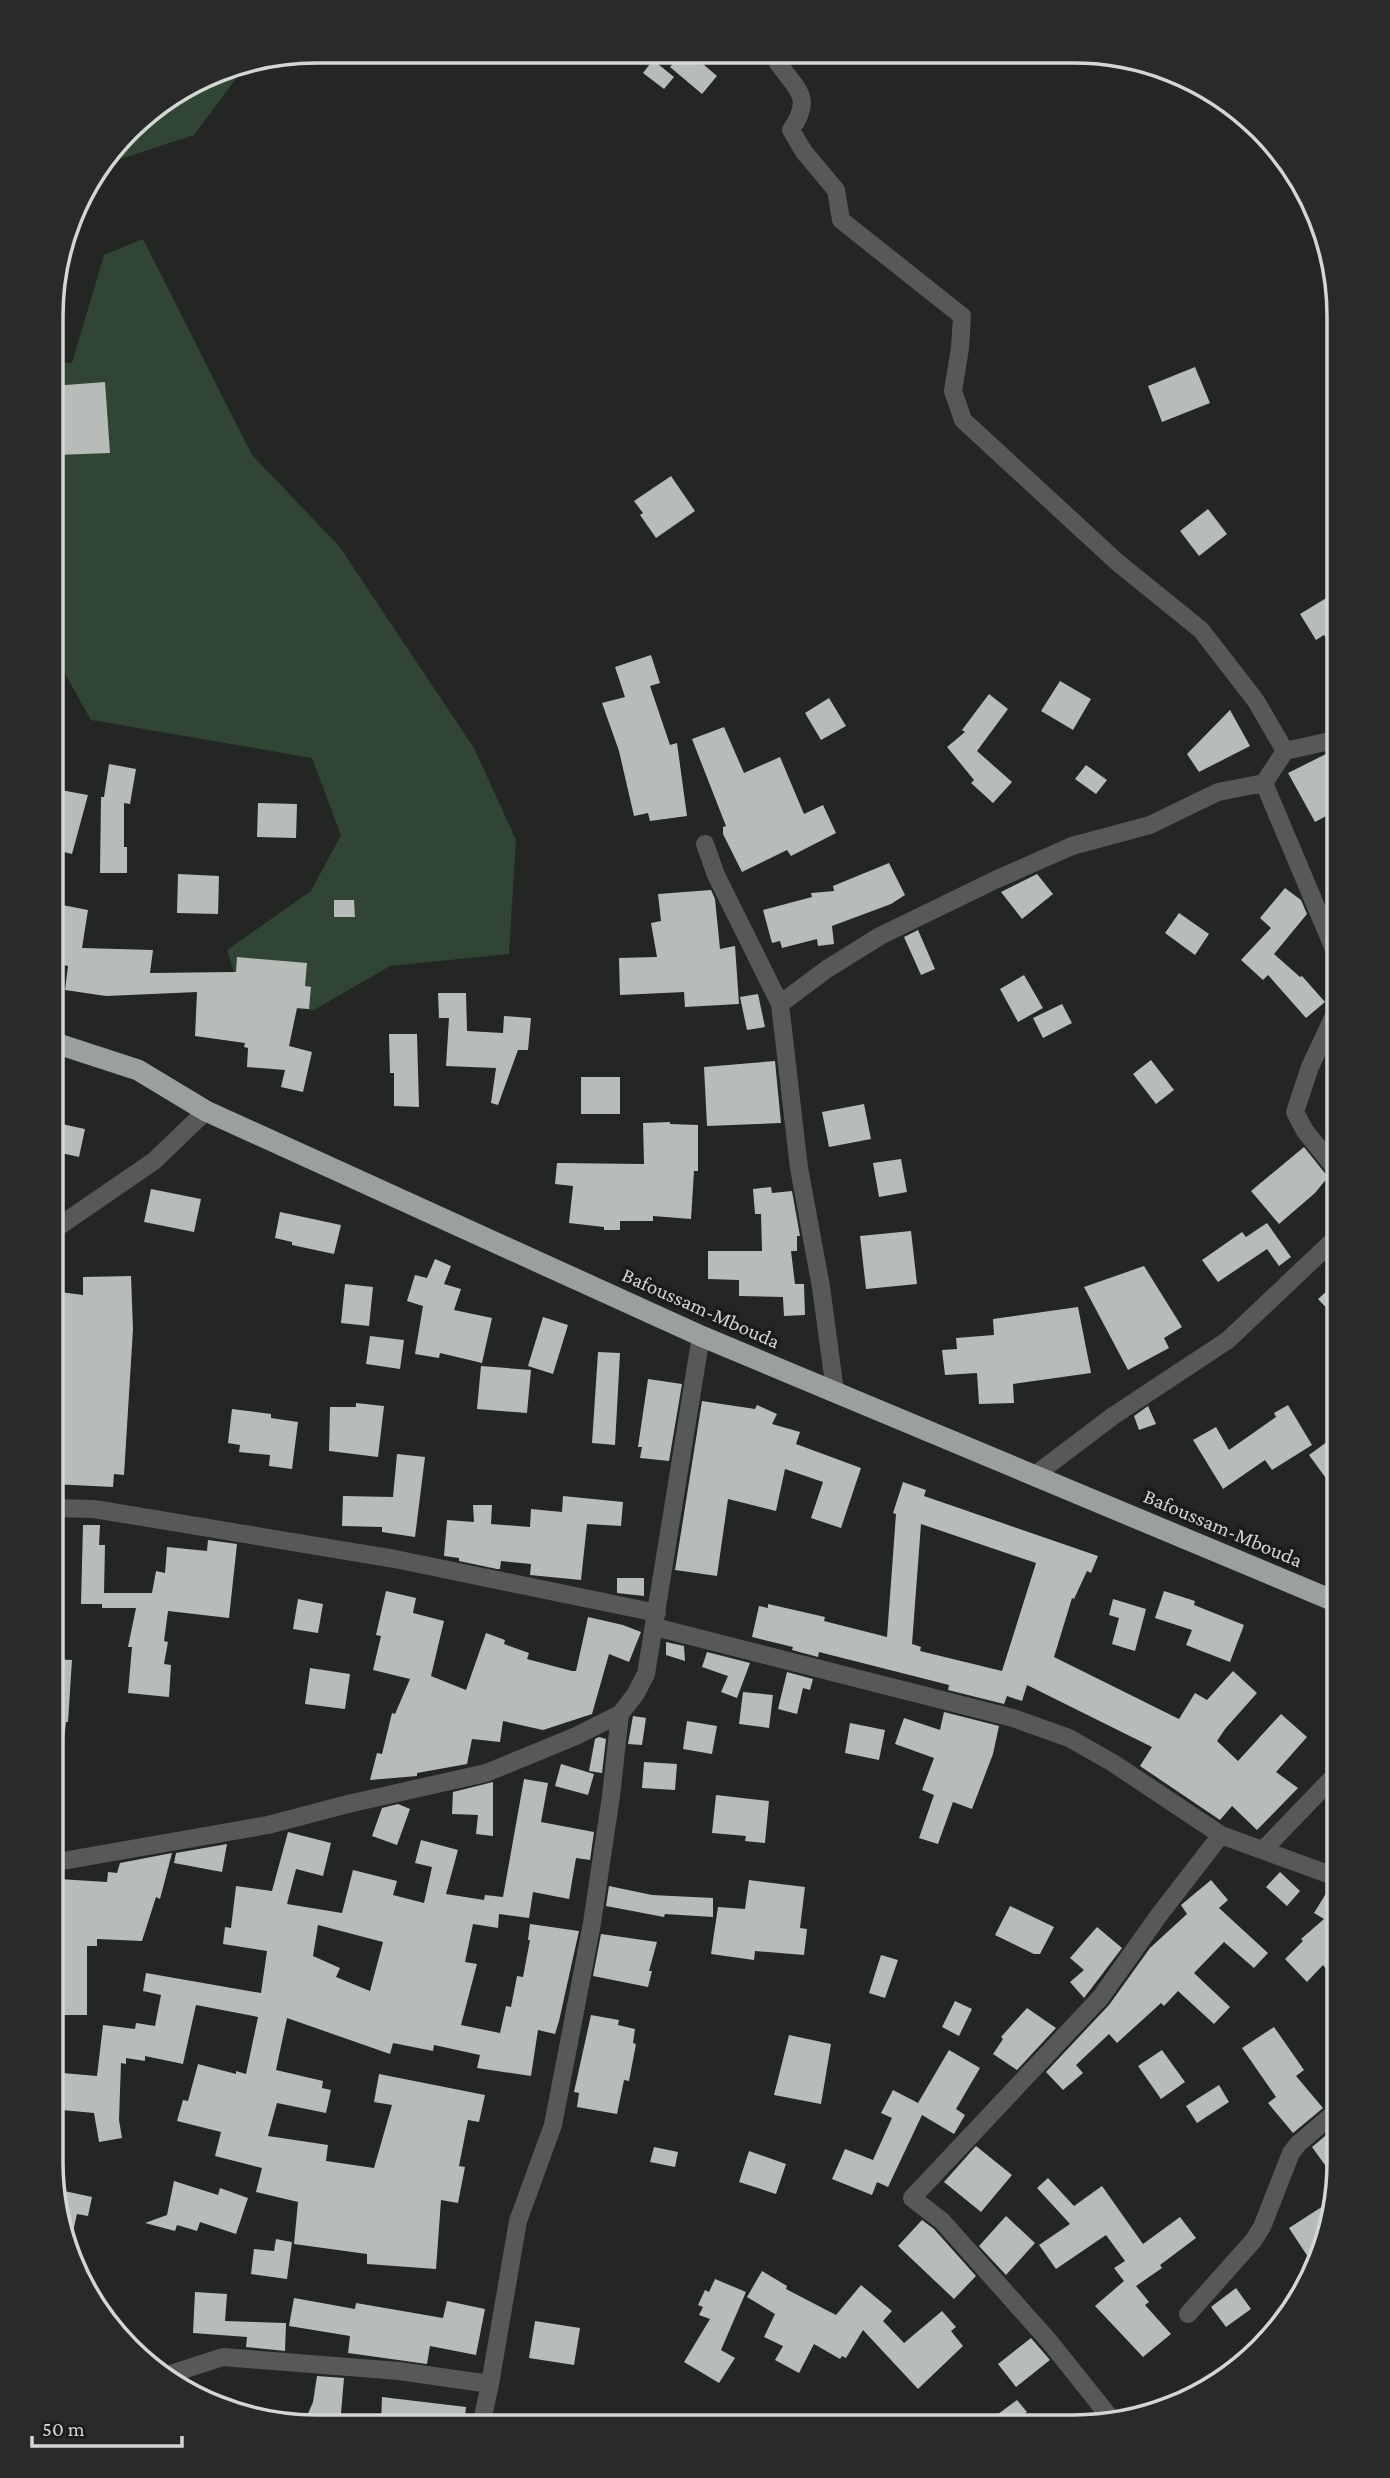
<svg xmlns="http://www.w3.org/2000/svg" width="1390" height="2478" font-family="'Crimson Pro',serif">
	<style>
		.green { fill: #304534 }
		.building { fill: #b8bcb9; fill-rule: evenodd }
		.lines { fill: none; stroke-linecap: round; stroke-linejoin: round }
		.street { stroke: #575957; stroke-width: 18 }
		.highway { stroke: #9ca09d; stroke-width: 21 }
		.labels { text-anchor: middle; stroke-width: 7; stroke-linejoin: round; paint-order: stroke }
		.street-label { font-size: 21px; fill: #d4d6d4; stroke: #191c1a }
		.rim { fill: none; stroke: #d4d6d4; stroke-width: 3.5 }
	</style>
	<rect width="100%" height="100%" fill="#232623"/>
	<path class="green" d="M246,65L194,135L105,164L141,117L215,71Z
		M143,239L252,455L339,546L474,748L516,840L509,954L390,966L314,1010L244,1005L227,950L311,891L341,835L312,758L91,720L53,652V362L72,363L104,255Z"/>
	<path class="building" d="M682,53H690L717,76L702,94L670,67Z
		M653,60L674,77L664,89L643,73Z
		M1195,367L1210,403L1162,422L1148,386Z
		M105,382L110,453L56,455L55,431H53V386Z
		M671,476L695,511L656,538L640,515L643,513L634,501Z
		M1208,509L1227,534L1199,556L1180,531Z
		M1333,594L1339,605V635L1328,641L1324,635L1316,640L1300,614Z
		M651,655L660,683L650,686L670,745L677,743L687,816L650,821L648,813L634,816L619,751L602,703L625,697L615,667Z
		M1060,681L1091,699L1073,730L1041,711Z
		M989,694L1008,709L977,751L1012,782L993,803L971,783L974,780L947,747L965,732L962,730Z
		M829,698L846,726L821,740L805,713Z
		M1230,710L1250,746L1199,772L1187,754Z
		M724,727L744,773L780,757L804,814L823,805L836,833L791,856L787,850L742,872L723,834V827L726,826L692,739Z
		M1328,753L1334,765L1339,763V809L1315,822L1288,773Z
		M109,764L136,769L130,804L124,803V847H127V873H100L101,797H104Z
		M1086,765L1107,780L1096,794L1075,779Z
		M55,789L88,795L72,854L52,849V806Z
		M258,803L297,804L296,838L257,837Z
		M889,863L905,895L891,904L832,926L834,944L818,946L817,939L782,948L780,941L772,943L763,910L812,897L811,893L834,891L833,886Z
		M178,874L219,876L218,914L177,913Z
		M1037,874L1053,894L1022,919L1001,892Z
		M1285,888L1301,900L1307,914L1274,954L1300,977L1302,976L1325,1002L1306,1018L1268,975L1263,980L1241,960L1271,928L1260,918Z
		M711,890L715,899L720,949L735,946L739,1004L685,1007L684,992L620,995L619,958L657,957L651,923L661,921L658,894Z
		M334,900H354L355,917H334Z
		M57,904L88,910L82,948L153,950L150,973L236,972L237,957L307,963L305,986L311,987L309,1009L297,1008L289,1046L312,1052L303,1092L281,1087L285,1070L247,1067L248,1048L244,1047L245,1043L195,1036L197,992L106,996L65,990L68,966L52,963V930Z
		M1179,913L1209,934L1195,955L1165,933Z
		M918,930L935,969L921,975L904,937Z
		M1024,975L1043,1008L1018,1022L1000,989Z
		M438,993H466L467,1031L503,1033L504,1016L531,1018L528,1050H518L498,1105L491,1103L496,1068L446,1066L449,1018H439Z
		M758,994L765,1027L747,1030L740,997Z
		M1062,1004L1072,1023L1043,1038L1033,1018Z
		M389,1034H417L419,1107L394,1106V1073H390Z
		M1151,1060L1174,1090L1156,1104L1133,1074Z
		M775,1061L781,1123L707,1126L704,1067Z
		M581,1077H620V1114H581Z
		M864,1104L871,1139L829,1147L822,1112Z
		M52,1122L85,1129L79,1157L52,1151Z
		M670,1122V1124L698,1125V1171H694L691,1219L653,1216V1221H620V1230H604V1227L569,1223L573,1186L555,1184L557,1163L644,1164L643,1123Z
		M1304,1147L1328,1177L1315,1193L1279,1224L1251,1191Z
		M901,1159L907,1192L879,1197L873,1163Z
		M771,1187L772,1193L792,1191L800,1236H797V1251H791L795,1284H804L805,1315L784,1316L783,1297L739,1296V1280L708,1279V1251H762L761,1214H755L753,1189Z
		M151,1189L201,1199L194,1232L144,1222Z
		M280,1212L341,1225L334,1254L292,1245V1242L275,1238Z
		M1267,1223L1291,1257L1279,1266L1267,1249L1218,1282L1202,1260L1242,1232L1246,1237Z
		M911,1231L917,1284L866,1289L860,1236Z
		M435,1259L451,1266L444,1284L461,1289L454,1310L492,1318L482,1363L440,1353L439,1358L415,1354L423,1306L407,1301L415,1275L427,1278Z
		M1144,1266L1182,1327L1164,1338L1169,1348L1128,1370L1084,1287Z
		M131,1276L133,1329L124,1475L114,1474L113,1487L52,1484V1291L83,1295V1277Z
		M1339,1280V1321L1318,1299Z
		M345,1284L373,1287L369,1326L341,1323Z
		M1078,1307L1091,1373L1013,1384L1014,1403L979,1404L977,1373L945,1375L942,1350L957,1349L956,1338L994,1335L993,1319Z
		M543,1317L568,1325L553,1374L528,1366Z
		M370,1336L404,1340L400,1369L366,1364Z
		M598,1352L620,1353L615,1445L592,1443Z
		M481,1366L531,1370L527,1413L477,1409Z
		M648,1379L682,1384L669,1461L640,1458L642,1447H638Z
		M702,1401L755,1409L757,1405L777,1414L772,1424L800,1432L796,1444L861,1468L841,1528L811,1518L823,1482L785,1469L776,1511L728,1499L717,1576L675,1570Z
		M356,1403L384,1406L378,1457L329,1451L330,1407H356Z
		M1288,1405L1312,1445L1272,1470L1265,1460L1223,1489L1193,1440L1216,1427L1229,1450L1276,1417L1274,1413Z
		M1148,1406L1156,1424L1139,1430L1134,1416Z
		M232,1409L271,1414V1418L298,1422L292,1469L269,1466L270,1455L239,1452L240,1445L228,1443Z
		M1331,1439L1339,1449V1473L1328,1481L1309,1455Z
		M397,1454L425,1457L415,1537L382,1532V1527L342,1526L343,1496L393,1497Z
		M903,1482L926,1490L924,1496L1098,1556L1091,1573L1087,1571L1074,1599L1072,1598L1054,1657L1179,1719L1195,1693L1207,1700L1233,1671L1257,1693L1225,1729L1217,1741L1238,1761L1281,1714L1307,1737L1276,1772L1298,1788L1257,1830L1232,1806L1220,1820L1140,1766L1152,1747L1027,1685L1022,1701L1007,1696L1004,1704L948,1690L949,1685L819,1652L818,1657L792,1650L793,1647L752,1637L759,1606L768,1608V1604L825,1617L824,1621L887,1637L896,1514L893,1513ZM921,1524L1036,1563L1002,1671L920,1651L921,1647L912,1644Z
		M563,1496L623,1502L621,1526L587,1524L581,1580L530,1575L531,1564L501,1561L500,1569H497L459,1561V1558L444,1556L447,1520L474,1522L473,1505H492L491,1524L530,1527L531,1509L562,1512Z
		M83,1525H100L99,1545H105L104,1593H152L156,1571L165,1573L167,1547L207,1551L208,1540L237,1544L229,1618L168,1611L164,1641L168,1642L164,1664L171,1665L169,1697L128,1693L132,1647H128L136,1608H102V1604H81Z
		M617,1578H644V1596L617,1593Z
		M386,1591L416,1598L413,1613L444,1621L431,1676L466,1690L486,1633L505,1640L504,1644L529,1653L527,1659L572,1671H576L588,1617L623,1625L641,1632L629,1662L609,1654L592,1714L543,1730L503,1721L500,1742L472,1739L467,1764L417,1773V1776L370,1780L377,1753L382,1754L392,1713L395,1714L410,1679L373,1670L381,1636L376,1635Z
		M1164,1591L1195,1601L1194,1605L1244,1625L1230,1662L1186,1645L1192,1630L1155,1618Z
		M298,1599L323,1604L318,1633L293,1629Z
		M1113,1599L1146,1609L1135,1651L1112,1644L1119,1618L1109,1615Z
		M666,1642L684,1646L685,1661L666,1655Z
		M707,1652L750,1663L737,1698L721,1692L728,1676L702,1667Z
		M51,1659L72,1660L68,1722H66L62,1758L51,1757Z
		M310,1668L350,1674L345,1709L305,1704Z
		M787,1672L813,1679L810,1690L803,1688L797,1714L778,1709Z
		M743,1692L773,1695L769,1728L739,1724Z
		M944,1712L999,1726L993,1754L972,1809L953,1802L938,1844L919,1838L934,1795L922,1790L934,1758L895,1744L904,1718L940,1730Z
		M633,1716L646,1718L642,1745L628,1744Z
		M687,1721L717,1726L712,1754L683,1749Z
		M850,1723L885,1730L879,1760L845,1753Z
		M599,1737L606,1739L602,1773L589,1771L595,1739Z
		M644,1762L677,1764L675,1790L642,1788Z
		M561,1764L594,1774L588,1795L555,1786Z
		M524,1779L548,1783L541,1822L594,1832L590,1860L576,1858L569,1899L533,1892L529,1918L499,1914L498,1928L473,1924L465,1962L477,1964L461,2025L500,2033L506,2006L511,2007L517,1976L523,1977L530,1940H528L530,1924L579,1931L559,2021L555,2034L538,2030L531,2076L477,2068L480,2055L434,2045L433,2051L393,2043L390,2054L287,2018L276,2070L323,2081L322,2088L331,2090L326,2113L277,2103L268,2136L328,2145L326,2161L374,2168L392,2105L374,2102L379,2074L485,2095L479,2122L468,2120L459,2166L465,2167L458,2203L441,2200L436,2269L367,2264V2254L294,2244L298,2202L256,2192L262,2168L215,2156L221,2132L177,2121L183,2100L188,2101L198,2064L236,2074V2071L246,2074L258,2017L196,2005L183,2064L145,2056V2061L126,2058V2064L121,2063L119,2120L122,2138L99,2142L94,2113L51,2109V2072L97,2076L103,2025L135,2029L136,2023L155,2026L161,1995L143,1991L146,1973L261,1993L267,1951L223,1944L225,1927L231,1928L236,1886L272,1891L288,1832L331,1843L323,1876L296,1869L287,1904L342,1913L353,1870L397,1881L393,1895L424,1903L432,1867L415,1863L421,1840L458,1850L446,1894L484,1900L485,1895L503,1897ZM318,1925L383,1942L370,1991L336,1977L340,1968L313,1956Z
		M493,1782V1836L476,1834L478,1815L452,1814L453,1792Z
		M716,1795L769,1801L765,1843L745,1841L746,1836L712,1833Z
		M398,1804L410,1809L397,1845L372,1836L382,1808Z
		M227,1844L222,1872L174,1863L176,1853Z
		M172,1853L160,1899L156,1897L142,1941L97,1939V1946H87V2015H51V1930H56L59,1879L107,1882L108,1872L117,1873L120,1863Z
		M1280,1872L1300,1891L1287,1906L1266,1887Z
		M749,1880L805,1887L800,1928L807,1929L804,1955L755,1951L754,1960L711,1954L718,1907L745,1909Z
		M1211,1880L1228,1900L1219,1908L1268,1953L1254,1968L1224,1942L1194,1973L1230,2007L1214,2024L1178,1991L1164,2006L1161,2003L1117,2043L1109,2034L1076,2065L1083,2073L1063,2090L1046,2072L1109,2005L1150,1948L1187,1914L1181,1905Z
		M609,1886L652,1895L713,1898V1917L665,1914L664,1917L606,1906Z
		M1330,1887L1339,1889V1986L1323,1965L1307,1982L1285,1959L1303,1941L1301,1939L1324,1919L1314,1913Z
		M1010,1906L1054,1927L1040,1954H1034L995,1935Z
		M1097,1927L1122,1948L1084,1998L1070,1982L1084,1970L1070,1958Z
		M601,1934L657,1942L649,1971H652L648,1987L593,1976Z
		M881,1955L898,1960L885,1998L869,1993Z
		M955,2001L972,2009L959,2036L942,2027Z
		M1027,2008L1056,2028L1017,2070L993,2054L1003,2039L1001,2037Z
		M591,2015L619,2020L618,2025L635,2029L633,2043L636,2044L629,2081L624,2080L617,2114L577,2107L579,2093L574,2092Z
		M1274,2027L1304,2070L1296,2076L1323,2108L1293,2133L1268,2103L1276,2097L1242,2048Z
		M789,2035L831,2044L821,2104L774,2095Z
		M949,2050L980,2068L956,2109L965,2115L954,2134L922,2115L888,2187L877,2182L872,2195L832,2179L845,2149L873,2160L892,2118L881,2113L893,2090L918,2103Z
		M1162,2050L1185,2082L1161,2099L1138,2066Z
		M1219,2085L1229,2102L1197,2123L1186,2106Z
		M1337,2126L1339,2127L1338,2183L1312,2147Z
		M976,2146L1012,2175L981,2212L944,2182Z
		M654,2147L678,2152L675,2167L650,2162Z
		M749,2151L786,2164L776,2194L739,2182Z
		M1048,2178L1074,2206L1102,2186L1143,2244L1180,2217L1196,2238L1160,2265L1162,2268L1136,2286L1149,2302L1145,2305L1171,2334L1143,2357L1095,2306L1124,2281L1114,2268L1125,2261L1106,2235L1056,2269L1039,2245L1070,2224L1037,2188Z
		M174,2181L218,2195L220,2188L248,2198L236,2234L200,2222L197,2231L177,2225L175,2231L145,2223L167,2215Z
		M55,2189L92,2197L88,2216L77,2214L68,2254L65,2248Z
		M1334,2199L1323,2247L1308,2257L1289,2228Z
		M1006,2216L1035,2243L1006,2275L979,2246Z
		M922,2220L934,2229L976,2276L954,2299L898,2246Z
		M276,2239L292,2242L287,2279L251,2274L254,2249L274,2251Z
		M762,2271L787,2286L786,2289L836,2315L861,2285L892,2311L883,2321L904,2343L942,2311L956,2327L951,2331L963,2346L918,2389L863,2330L846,2358L842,2356L840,2359L814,2344L799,2373L775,2360L783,2346L764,2337L775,2314L747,2297Z
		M715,2279L746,2292L721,2350L735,2358L719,2383L684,2362L710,2319L699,2315L703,2307L698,2305L705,2290L709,2292Z
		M1236,2288L1251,2309L1226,2327L1211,2307Z
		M195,2292L227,2294L225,2321L286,2323L285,2351L246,2347L247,2337L193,2333Z
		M294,2298L355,2309L356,2303L443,2318L447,2301L485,2309L476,2355L430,2346L427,2364L348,2353L350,2336L289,2326Z
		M535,2321L580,2328L574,2365L529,2358Z
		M1031,2338L1050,2360L1016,2387L998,2364Z
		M317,2376L344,2378L340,2425H303L313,2402Z
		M382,2397L466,2407L464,2425H381Z
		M1017,2400L1027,2412L1020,2417L1029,2427H1001L994,2417Z"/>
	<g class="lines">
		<path class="street" d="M778,63C798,91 813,97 791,130L804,152L836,190L841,220L962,316L960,348L953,391L963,420L1117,562L1201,630L1256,701L1285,751
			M1264,783L1339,961
			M705,844L716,875L780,1004L799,1168L821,1287L835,1391
			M780,1004L827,969L880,936L995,880L1072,846L1150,825L1218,792L1264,783L1285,751L1339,739
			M1339,1173L1305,1131L1295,1112L1310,1067L1339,1005
			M52,1231L154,1161L206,1111
			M1035,1475L1113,1416L1228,1340L1339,1235
			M52,1508L94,1509L395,1559L657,1613
			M655,1627L1013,1718L1069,1738L1113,1763L1221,1835L1339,1878
			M1264,1849L1339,1771
			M51,1863L268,1825L348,1804L486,1773L576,1736L620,1714L635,1695L646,1674L701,1336
			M1188,2314L1253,2241L1262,2227L1291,2153L1298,2144L1339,2109
			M164,2376L223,2357L399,2371L490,2384
			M1113,2421L1049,2341L942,2221L912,2198L1101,1997L1159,1915L1221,1835
			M481,2426L490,2384L518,2221L553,2125L592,1923L611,1796L620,1714"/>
		<path class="highway" d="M52,1042L138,1070L206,1111L701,1336L1339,1603"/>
	</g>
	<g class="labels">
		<g class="street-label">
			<text transform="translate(701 1308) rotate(24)" y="7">Bafoussam-Mbouda</text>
			<text transform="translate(1223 1528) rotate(23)" y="7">Bafoussam-Mbouda</text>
		</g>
	</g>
	<path d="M0 0H1390V2478H0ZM316 63H1074A253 253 0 0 1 1327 316V2162A253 253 0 0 1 1074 2415H316A253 253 0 0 1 63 2162V316A253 253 0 0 1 316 63Z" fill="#282b29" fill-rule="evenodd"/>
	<path class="rim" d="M316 63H1074A253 253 0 0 1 1327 316V2162A253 253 0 0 1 1074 2415H316A253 253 0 0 1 63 2162V316A253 253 0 0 1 316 63Z"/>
	<path d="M32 2436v10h150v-10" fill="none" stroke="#d4d6d4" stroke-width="3.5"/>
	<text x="42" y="2436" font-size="21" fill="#d4d6d4" stroke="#191c1a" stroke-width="5" paint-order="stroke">50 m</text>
</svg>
